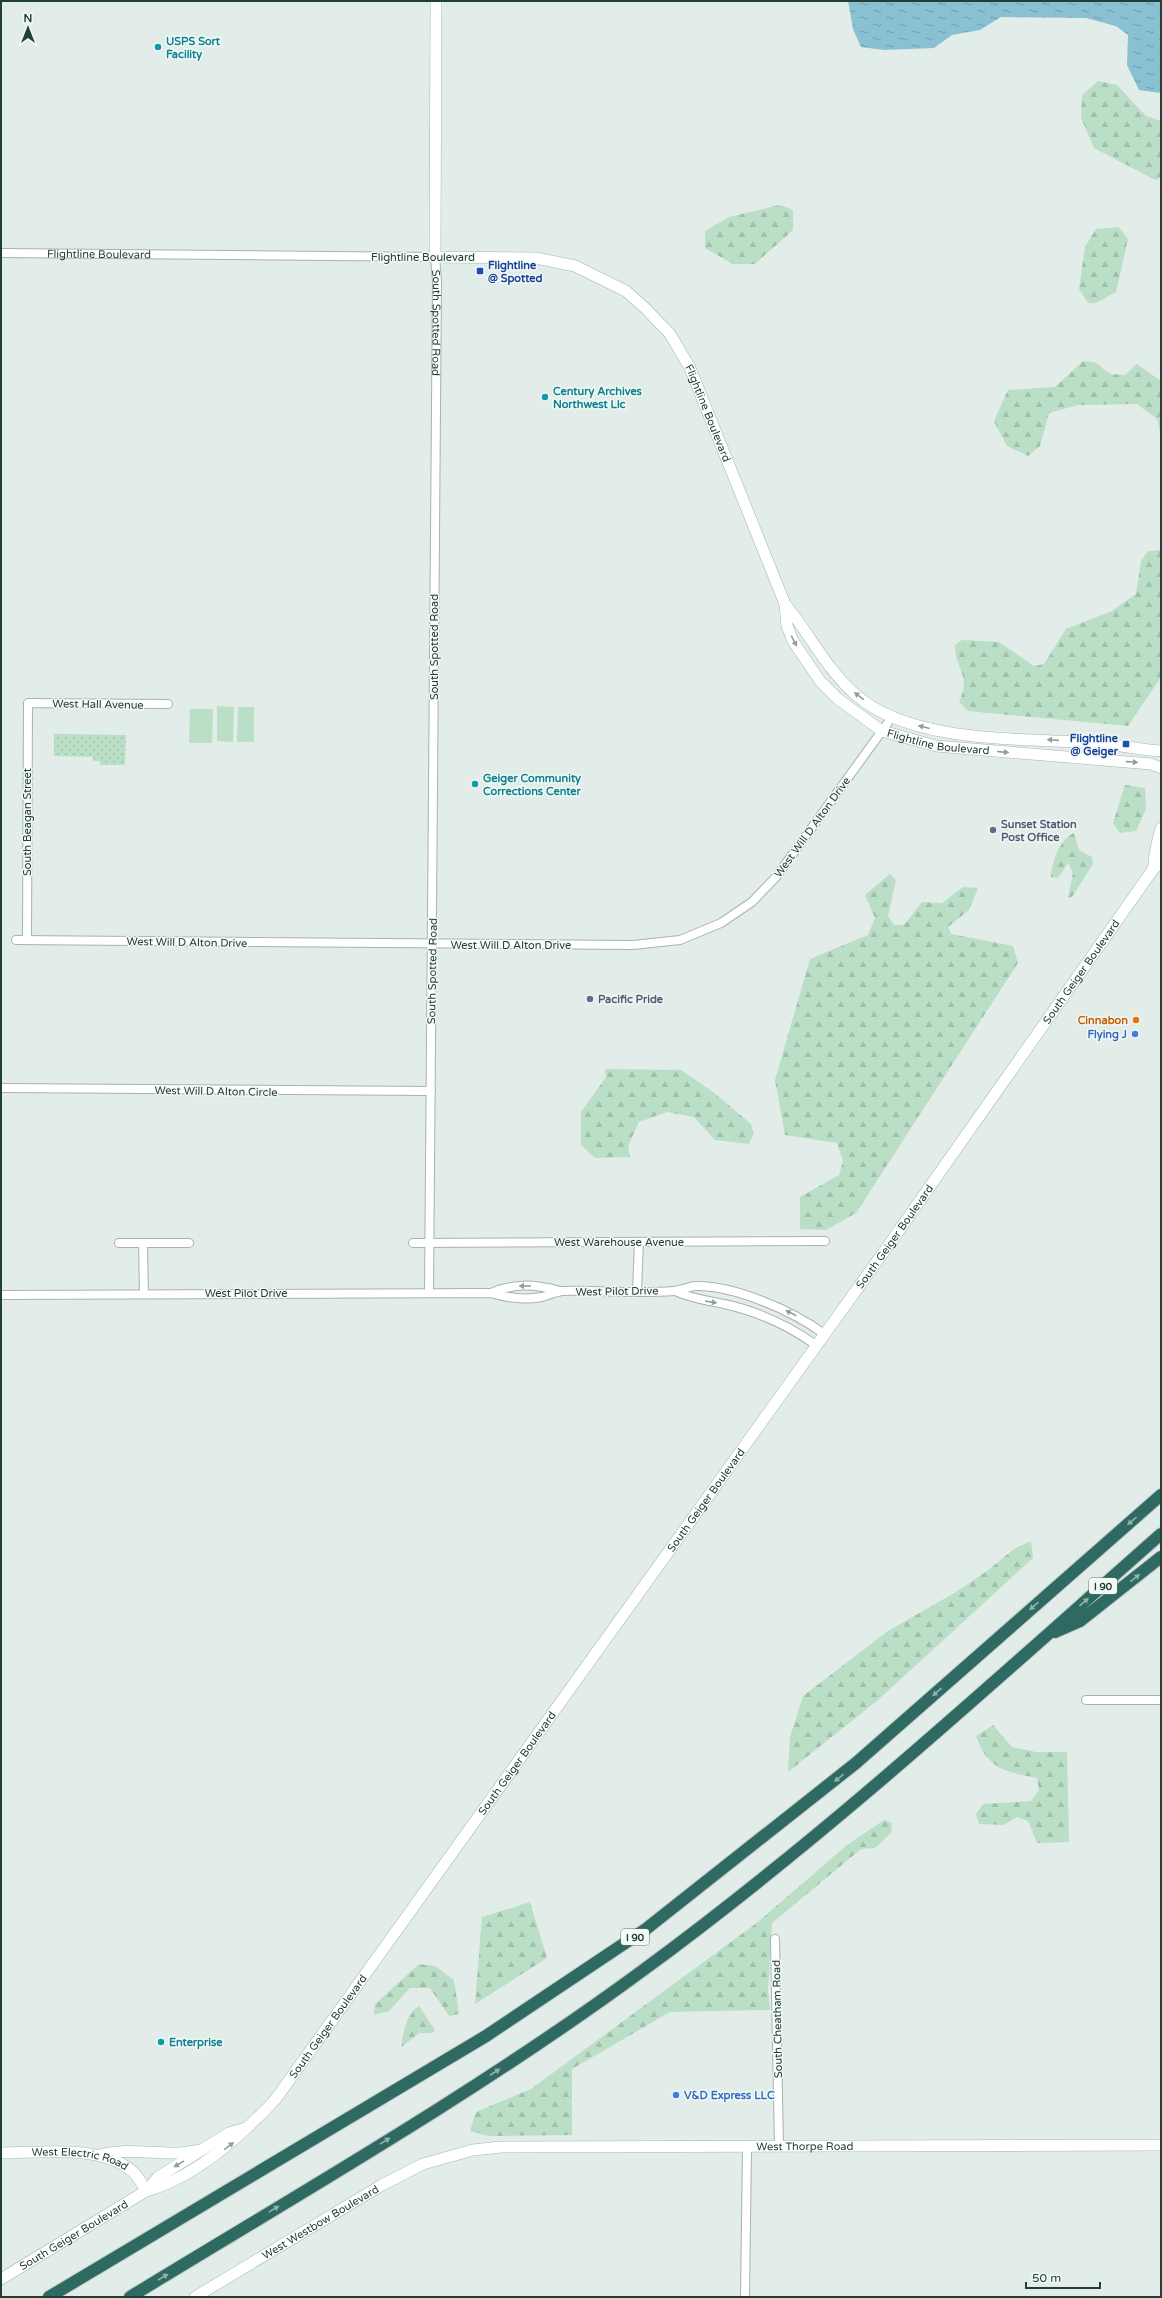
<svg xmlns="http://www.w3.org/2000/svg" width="1162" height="2298" font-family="'Varela Round',sans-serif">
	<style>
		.green { fill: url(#green-dots) }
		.forest { fill: url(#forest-firs) }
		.pitch { fill: #bbdec7 }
		.water { fill: url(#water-ripples) }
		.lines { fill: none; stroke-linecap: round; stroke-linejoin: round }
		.street-casing { stroke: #a5b4b0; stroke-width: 10 }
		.secondary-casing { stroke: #a0b8b1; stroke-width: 12 }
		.highway-casing { stroke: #c1c9c7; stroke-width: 14 }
		.street { stroke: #fff; stroke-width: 8 }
		.secondary { stroke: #fff; stroke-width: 11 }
		.highway { stroke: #2e6a62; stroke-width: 12 }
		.oneway { fill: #909e9c }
		.oneway2 { fill: #90b2ac }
		.culture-dot { fill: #0f9aa8; stroke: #f3f9f6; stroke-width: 1.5 }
		.transit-dot { fill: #1a4fb4; stroke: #f3f9f6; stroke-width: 1.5 }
		.service-dot { fill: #5c6f8a; stroke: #f3f9f6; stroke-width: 1.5 }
		.food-dot { fill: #e8710a; stroke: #f3f9f6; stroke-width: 1.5 }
		.shop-dot { fill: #3f7fe0; stroke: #f3f9f6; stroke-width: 1.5 }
		.labels { text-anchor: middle; stroke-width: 3; stroke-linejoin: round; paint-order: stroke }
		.shield { fill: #f3f9f6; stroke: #617671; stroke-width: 1 }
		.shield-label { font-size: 10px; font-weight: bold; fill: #223e38 }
		.culture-label { font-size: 11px; font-weight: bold; fill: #0d838f; stroke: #f3f9f6; text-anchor: start }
		.street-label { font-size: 11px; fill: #223e38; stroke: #f3f9f6 }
		.transit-label { font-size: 11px; font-weight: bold; fill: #164399; stroke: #f3f9f6; text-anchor: start }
		.service-label { font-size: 11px; font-weight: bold; fill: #4e5e75; stroke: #f3f9f6; text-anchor: start }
		.food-label { font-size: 11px; font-weight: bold; fill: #c56008; stroke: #f3f9f6; text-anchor: end }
		.shop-label { font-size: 11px; font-weight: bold; fill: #366cbe; stroke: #f3f9f6; text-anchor: end }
	</style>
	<defs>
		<pattern id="green-dots" width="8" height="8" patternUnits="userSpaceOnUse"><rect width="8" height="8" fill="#bbdec7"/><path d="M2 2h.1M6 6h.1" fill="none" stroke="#a0c0ac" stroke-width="1.8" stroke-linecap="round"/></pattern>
		<pattern id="forest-firs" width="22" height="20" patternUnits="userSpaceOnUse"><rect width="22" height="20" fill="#bbdec7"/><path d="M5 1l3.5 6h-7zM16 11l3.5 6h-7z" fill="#a0c0ac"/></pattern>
		<pattern id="water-ripples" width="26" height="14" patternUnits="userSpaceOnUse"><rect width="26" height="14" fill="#8ac1d2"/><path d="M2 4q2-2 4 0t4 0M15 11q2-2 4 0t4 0" fill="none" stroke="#709eab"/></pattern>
	</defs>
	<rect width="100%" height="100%" fill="#e2ece9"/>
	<path class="green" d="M54,734L126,735L125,765H100V761H93V757L54,756Z"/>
	<path class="forest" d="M1098,81L1117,85L1146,116L1161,121V178L1155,180L1094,148L1081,118L1082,95Z
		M780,205L793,210V230L755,264H733L705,248V231L729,217Z
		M1119,227L1128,239L1116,292L1096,303H1088L1079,289L1085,247L1096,229Z
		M1083,361L1095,362L1110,374L1125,375L1137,364L1161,381V436L1157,419L1137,404L1078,405L1049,413L1040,446L1028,456L1007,446L994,421L1008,390L1055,387Z
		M1161,550V677L1128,726L968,711L959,702C972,674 955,671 955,645L962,640L999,642L1034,666L1044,664L1066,629L1112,611L1136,594L1141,561L1148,551Z
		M1125,785L1145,788L1146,809L1136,831L1120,833L1113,823Z
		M1074,833L1079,850L1092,857L1093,864L1072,897L1068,898L1073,873L1068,863L1058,878L1051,877C1052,862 1059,840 1074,833Z
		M890,874L896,880L888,916L894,925H904L922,902L942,903L963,887L978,888L969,910L948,927L951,934L1013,946L1018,963L856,1213L826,1230L800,1229V1197L839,1175L843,1161L837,1143L785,1135L775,1080L810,959L868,935L875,918L865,895Z
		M605,1069L681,1070L713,1092L750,1123L754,1133L749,1144L715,1140L694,1117L667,1112L639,1122L628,1146L630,1157L595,1158L581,1145V1112L606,1077Z
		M1031,1541L1033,1558L878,1700L788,1772L790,1737L803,1696L888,1631L956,1592L987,1571L1014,1549Z
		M993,1725L1012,1747L1036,1752H1067L1069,1842L1037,1843L1028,1821L1017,1817L1004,1825L979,1824L976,1814L983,1804L1031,1801L1039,1790L1037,1778C1006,1772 987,1769 976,1736Z
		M884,1820L892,1823L891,1833L875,1848L861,1849L772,1923L768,1991L770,2010L670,2012L572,2069V2135L489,2136L470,2131L476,2112L531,2089L758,1922L847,1845Z
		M530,1902L547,1958L475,2004L482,1917Z
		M419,1964L435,1966L454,1980L459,2014L449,2016L430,1988H410L389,2011L374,2015L375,2004Z
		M419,2006L435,2030L432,2033H419L402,2047C401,2035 408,2012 419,2006Z"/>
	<path class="pitch" d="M217,706L234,707L233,742L217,741Z
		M238,707H254V742H237Z
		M190,709H213L212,743H189Z"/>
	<path class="water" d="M848,1H1161V93L1139,90L1127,65L1128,35L1116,26L1086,18L1001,17L980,30L952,35L934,48L884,50L861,47L853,29Z"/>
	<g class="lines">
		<defs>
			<g id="street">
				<path id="s1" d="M1,253L435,257L437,281L429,1293"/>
				<path d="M16,940L633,945L680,940L721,923L752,902L776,877L892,717"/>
				<path d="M27,940L28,703L168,704"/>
				<path d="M1,1088L431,1091"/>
				<path d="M119,1243H189"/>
				<path d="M143,1243L144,1294"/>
				<path d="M413,1243L825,1241"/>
				<path d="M637,1291L639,1242"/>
				<path d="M675,1291C692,1299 706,1300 724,1304C757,1311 789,1326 816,1345"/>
				<path d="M491,1293C515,1283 534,1284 560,1291"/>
				<path d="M1,1295L491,1293C507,1298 525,1300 542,1297C549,1295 555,1292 562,1291C599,1290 637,1294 674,1291C681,1290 688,1287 695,1286C734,1285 793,1311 824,1334"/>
				<path d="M1086,1700H1161"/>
				<path d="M775,1939L779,2147"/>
				<path d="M745,2297L747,2147"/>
			</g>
			<g id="secondary">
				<path id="s2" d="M436,1L435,257L536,258L575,266L626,291L645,308L670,334L690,368L785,604C810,634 826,669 856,695C912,744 1023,738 1095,743C1117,744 1139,750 1161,751"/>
				<path id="s3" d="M785,604L787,626L793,641L820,681L838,699L882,731L936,746L1151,764L1161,768"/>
				<path d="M1154,868C1153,855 1158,842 1161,828"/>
				<path id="s4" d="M1,2153C40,2153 101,2144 132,2171C138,2176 142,2184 146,2191"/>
				<path d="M100,2155C132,2146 171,2158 199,2150"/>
				<path d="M146,2191L158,2177L229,2133L246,2128"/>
				<path id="s5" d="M1,2279L146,2191C195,2178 241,2136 275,2100L888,1246L1154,868L1161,863"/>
				<path id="s6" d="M195,2297L382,2185L423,2164L473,2150L501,2147L1161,2145"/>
			</g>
			<path id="highway" d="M1055,1632L1080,1621L1161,1557
				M49,2297L486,2036L646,1929L856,1763L1161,1495
				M130,2297C302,2192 479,2091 642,1971C825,1837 991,1684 1161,1534"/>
		</defs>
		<use href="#street" class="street-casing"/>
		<use href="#secondary" class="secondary-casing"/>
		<use href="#highway" class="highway-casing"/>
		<use href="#street" class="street"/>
		<use href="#secondary" class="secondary"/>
		<use href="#highway" class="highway"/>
	</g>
	<defs><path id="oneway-solid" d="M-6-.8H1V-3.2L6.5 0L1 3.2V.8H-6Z"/></defs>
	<g class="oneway">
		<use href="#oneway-solid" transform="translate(794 641) rotate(63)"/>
		<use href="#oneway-solid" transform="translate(859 696) rotate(-143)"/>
		<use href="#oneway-solid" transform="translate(924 727) rotate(-166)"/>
		<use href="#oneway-solid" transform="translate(1053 740) rotate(-176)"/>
		<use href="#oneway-solid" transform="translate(1003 752) rotate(5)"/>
		<use href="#oneway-solid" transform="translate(1132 762) rotate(4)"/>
		<use href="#oneway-solid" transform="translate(525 1286) rotate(180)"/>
		<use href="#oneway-solid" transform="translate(711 1302) rotate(9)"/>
		<use href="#oneway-solid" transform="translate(791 1313) rotate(-153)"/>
		<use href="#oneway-solid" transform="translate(229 2146) rotate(-38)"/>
		<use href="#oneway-solid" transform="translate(179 2164) rotate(149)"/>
	</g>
	<g class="oneway2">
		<use href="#oneway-solid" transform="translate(1132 1521) rotate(139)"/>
		<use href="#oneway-solid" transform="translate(1135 1578) rotate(-38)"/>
		<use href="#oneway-solid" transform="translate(1084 1602) rotate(-41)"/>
		<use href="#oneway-solid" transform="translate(1034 1606) rotate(139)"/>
		<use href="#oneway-solid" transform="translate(937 1692) rotate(139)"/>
		<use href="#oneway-solid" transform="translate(839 1778) rotate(141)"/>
		<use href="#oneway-solid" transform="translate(495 2072) rotate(-33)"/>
		<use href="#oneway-solid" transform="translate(385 2141) rotate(-32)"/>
		<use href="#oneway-solid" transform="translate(274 2209) rotate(-31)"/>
		<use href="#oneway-solid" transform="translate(163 2277) rotate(-31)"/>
	</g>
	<g class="culture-dot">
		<circle cx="158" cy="47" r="4"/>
		<circle cx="545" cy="397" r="4"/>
		<circle cx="475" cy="784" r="4"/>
		<circle cx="161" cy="2042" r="4"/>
	</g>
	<g class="transit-dot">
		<rect x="476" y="267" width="8" height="8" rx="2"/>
		<rect x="1122" y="740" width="8" height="8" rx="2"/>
	</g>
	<g class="service-dot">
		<circle cx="993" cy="830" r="4"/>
		<circle cx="590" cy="999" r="4"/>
	</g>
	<circle class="food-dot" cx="1136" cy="1020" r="4"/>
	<g class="shop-dot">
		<circle cx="1135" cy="1034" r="4"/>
		<circle cx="676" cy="2095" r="4"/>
	</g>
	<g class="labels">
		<g class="shield">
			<rect x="1089" y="1578" width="28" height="16" rx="3"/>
			<rect x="621" y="1929" width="28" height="16" rx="3"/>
		</g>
		<g class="shield-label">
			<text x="1103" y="1590">I 90</text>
			<text x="635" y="1941">I 90</text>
		</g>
		<g class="culture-label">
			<text x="166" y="45">USPS Sort<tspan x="166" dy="13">Facility</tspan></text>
			<text x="553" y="395">Century Archives<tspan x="553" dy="13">Northwest Llc</tspan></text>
			<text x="483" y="782">Geiger Community<tspan x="483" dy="13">Corrections Center</tspan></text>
			<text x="169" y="2046">Enterprise</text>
		</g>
		<g class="street-label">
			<text dy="4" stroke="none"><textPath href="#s1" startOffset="98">Flightline Boulevard</textPath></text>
			<text x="423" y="261">Flightline Boulevard</text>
			<text dy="4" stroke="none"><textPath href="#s1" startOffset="500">South Spotted Road</textPath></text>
			<text dy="4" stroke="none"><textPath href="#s2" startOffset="603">Flightline Boulevard</textPath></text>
			<text transform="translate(434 647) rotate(-90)" y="4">South Spotted Road</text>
			<text transform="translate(98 704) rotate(1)" y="4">West Hall Avenue</text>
			<text dy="4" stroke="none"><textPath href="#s3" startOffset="224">Flightline Boulevard</textPath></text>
			<text transform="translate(27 822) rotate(-90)" y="4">South Beagan Street</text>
			<text transform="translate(812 827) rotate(-54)" y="4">West Will D Alton Drive</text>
			<text transform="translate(187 942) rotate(1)" y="4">West Will D Alton Drive</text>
			<text x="511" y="949">West Will D Alton Drive</text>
			<text transform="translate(432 971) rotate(-89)" y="4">South Spotted Road</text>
			<text dy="4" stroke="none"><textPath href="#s5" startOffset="1716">South Geiger Boulevard</textPath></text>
			<text transform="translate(216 1091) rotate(1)" y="4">West Will D Alton Circle</text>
			<text dy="4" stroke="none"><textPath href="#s5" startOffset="1392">South Geiger Boulevard</textPath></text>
			<text x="619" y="1246">West Warehouse Avenue</text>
			<text transform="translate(617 1291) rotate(-1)" y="4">West Pilot Drive</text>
			<text x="246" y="1297">West Pilot Drive</text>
			<text dy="4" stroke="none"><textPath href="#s5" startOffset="1068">South Geiger Boulevard</textPath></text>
			<text dy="4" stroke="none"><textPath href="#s5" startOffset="744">South Geiger Boulevard</textPath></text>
			<text transform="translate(777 2019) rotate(-91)" y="4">South Cheatham Road</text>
			<text dy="4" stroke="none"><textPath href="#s5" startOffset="420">South Geiger Boulevard</textPath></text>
			<text dy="4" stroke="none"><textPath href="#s6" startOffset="648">West Thorpe Road</textPath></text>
			<text dy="4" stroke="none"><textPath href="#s4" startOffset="80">West Electric Road</textPath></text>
			<text dy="4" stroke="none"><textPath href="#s6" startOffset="146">West Westbow Boulevard</textPath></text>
			<text dy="4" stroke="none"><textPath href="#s5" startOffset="85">South Geiger Boulevard</textPath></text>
		</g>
		<g class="transit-label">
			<text x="488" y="269">Flightline<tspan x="488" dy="13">@ Spotted</tspan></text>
			<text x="1118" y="742" text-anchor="end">Flightline<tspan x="1118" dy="13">@ Geiger</tspan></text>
		</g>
		<g class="service-label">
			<text x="1001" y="828">Sunset Station<tspan x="1001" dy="13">Post Office</tspan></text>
			<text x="598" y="1003">Pacific Pride</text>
		</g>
		<g class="food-label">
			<text x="1128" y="1024">Cinnabon</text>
		</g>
		<g class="shop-label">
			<text x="1127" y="1038">Flying J</text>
			<text x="684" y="2099" text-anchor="start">V&amp;D Express LLC</text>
		</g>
	</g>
	<rect width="1162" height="2298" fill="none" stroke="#223e38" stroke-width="4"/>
	<g transform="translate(28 28)" stroke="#f3f9f6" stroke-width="3" paint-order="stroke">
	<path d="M0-3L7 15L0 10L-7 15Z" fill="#223e38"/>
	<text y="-6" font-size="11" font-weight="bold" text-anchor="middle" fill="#223e38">N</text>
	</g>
	<path d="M1026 2282v6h74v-6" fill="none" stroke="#223e38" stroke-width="2"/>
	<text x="1032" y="2282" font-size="12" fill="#223e38" stroke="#f3f9f6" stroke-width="3" paint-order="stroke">50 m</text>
</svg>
